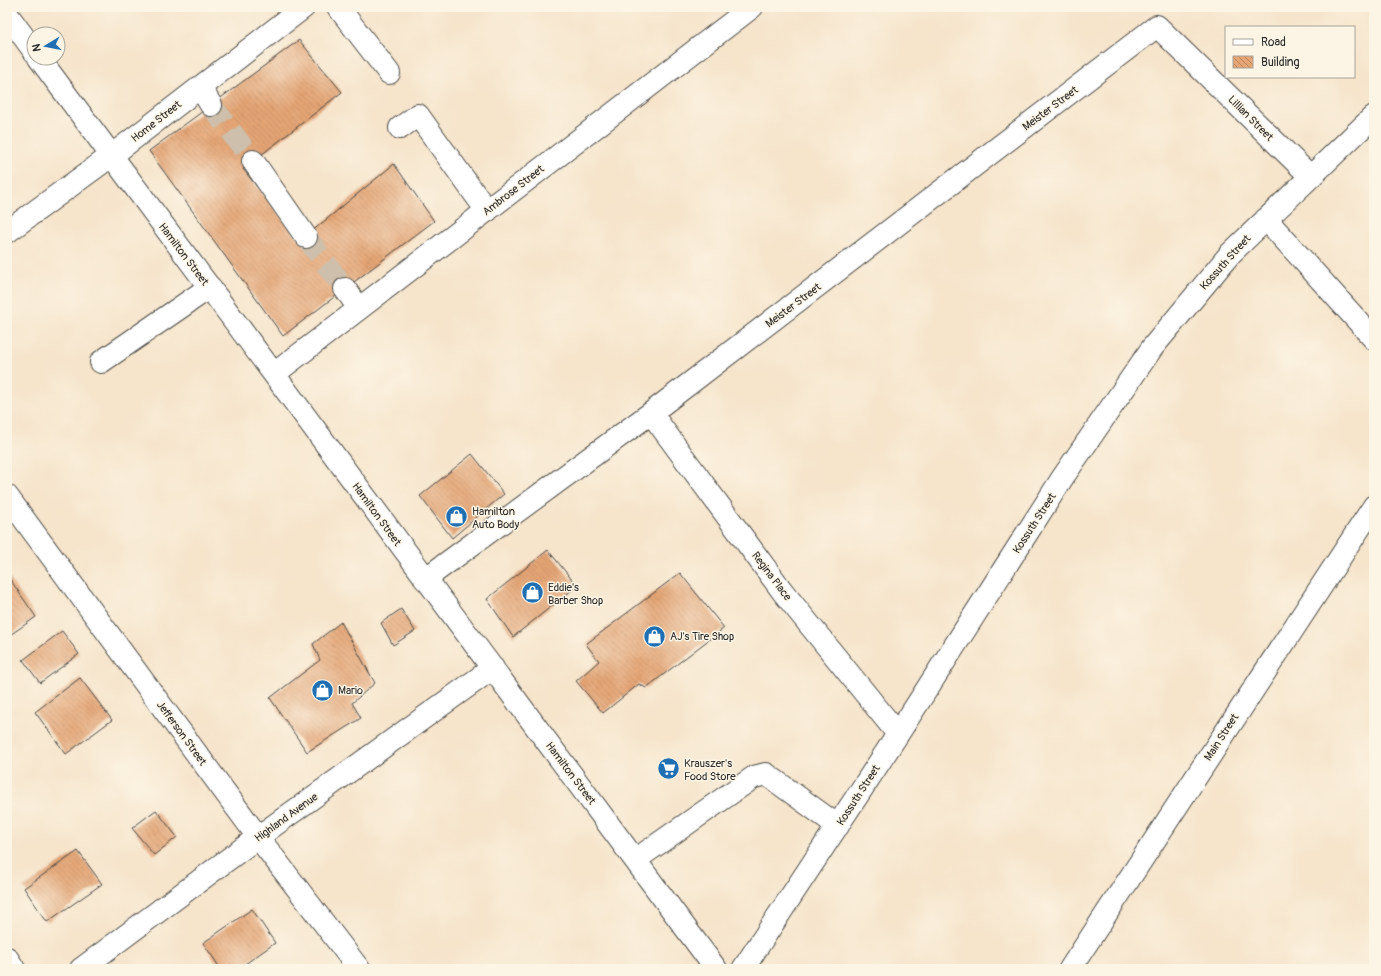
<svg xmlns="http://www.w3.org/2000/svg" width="1381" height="976" font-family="Pangolin,sans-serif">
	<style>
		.building { fill: url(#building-back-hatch) }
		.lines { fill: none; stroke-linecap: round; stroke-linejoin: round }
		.minor-tunnel { stroke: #cdbfab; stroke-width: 22; stroke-dasharray: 22 11; stroke-linecap: butt }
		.minor-casing { stroke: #494743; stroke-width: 24 }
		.minor { stroke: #fff; stroke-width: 22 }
		.labels { text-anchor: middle; stroke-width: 3; stroke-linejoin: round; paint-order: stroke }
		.street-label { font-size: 11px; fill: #2b2b2b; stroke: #fcf5e5 }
		.poi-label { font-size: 11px; fill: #2b2b2b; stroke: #fcf5e5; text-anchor: start }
	</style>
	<defs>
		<pattern id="building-back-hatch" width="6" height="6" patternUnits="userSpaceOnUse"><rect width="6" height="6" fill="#e5a574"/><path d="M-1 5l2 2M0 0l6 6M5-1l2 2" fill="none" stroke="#ba875f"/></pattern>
	</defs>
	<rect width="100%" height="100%" fill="#fcf5e5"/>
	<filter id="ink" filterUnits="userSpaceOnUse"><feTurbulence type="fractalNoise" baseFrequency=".025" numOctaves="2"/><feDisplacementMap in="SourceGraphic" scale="8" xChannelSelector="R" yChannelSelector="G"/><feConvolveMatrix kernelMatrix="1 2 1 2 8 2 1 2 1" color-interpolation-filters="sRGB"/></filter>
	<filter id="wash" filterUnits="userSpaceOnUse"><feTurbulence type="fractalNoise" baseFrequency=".012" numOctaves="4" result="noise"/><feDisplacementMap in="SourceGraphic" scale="16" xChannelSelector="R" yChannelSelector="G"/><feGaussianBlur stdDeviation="0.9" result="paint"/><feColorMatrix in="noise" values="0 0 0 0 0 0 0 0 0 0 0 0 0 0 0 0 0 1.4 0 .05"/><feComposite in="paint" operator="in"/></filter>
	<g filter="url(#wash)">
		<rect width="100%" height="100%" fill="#f6e4cb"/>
		<g id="blocks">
			<path class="building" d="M299,40L342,92L243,169L300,241L394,164L434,221L283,336L149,151Z
				M472,454L504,494L452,538L420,496Z
				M548,550L577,586L513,637L487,599Z
				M680,573L724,628L646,688L639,684L603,713L576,681L599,661L586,644Z
				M7,575L36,617L7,637Z
				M401,609L415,631L393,645L381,623Z
				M341,622L375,683L352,703L361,718L307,752L270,698L320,660L313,644Z
				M62,631L79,654L40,683L23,660Z
				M80,678L112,720L66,754L35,712Z
				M156,810L177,837L154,855L132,828Z
				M78,851L102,884L47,922L24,888Z
				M252,909L275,943L238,969H221L203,943Z"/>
		</g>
	</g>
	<g filter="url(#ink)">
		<use href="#blocks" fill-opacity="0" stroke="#494743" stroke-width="1"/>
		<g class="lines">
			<path class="minor-tunnel" d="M211,105L253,161
				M306,237L345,289"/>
			<defs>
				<path id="minor" d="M338,7L389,73
					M7,14L34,51
					M39,58L716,969
					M200,87L211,105
					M400,128L418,115L487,211
					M253,161L306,237
					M1266,219L1374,339
					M7,232L111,156L304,7
					M345,289L359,308
					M101,362L210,287
					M274,374L752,7
					M651,413L783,592L898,734
					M7,496L258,837L359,969
					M425,579L651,413L1157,26L1310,176
					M635,860L754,777L766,774L838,826
					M7,958L14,969
					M81,969L258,837L493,668
					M743,969L898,734L1063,477L1152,348L1230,254L1374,116
					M1070,969L1374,506"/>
			</defs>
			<use href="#minor" class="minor-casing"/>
			<use href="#minor" class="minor"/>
		</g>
	</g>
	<defs>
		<symbol id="shop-disc" viewBox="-11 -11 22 22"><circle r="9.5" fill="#1f6fb2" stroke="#fcf5e5"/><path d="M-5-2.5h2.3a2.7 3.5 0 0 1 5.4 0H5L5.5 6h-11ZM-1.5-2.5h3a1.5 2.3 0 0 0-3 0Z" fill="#fff"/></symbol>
		<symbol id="supermarket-disc" viewBox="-11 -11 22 22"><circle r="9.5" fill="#1f6fb2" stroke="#fcf5e5"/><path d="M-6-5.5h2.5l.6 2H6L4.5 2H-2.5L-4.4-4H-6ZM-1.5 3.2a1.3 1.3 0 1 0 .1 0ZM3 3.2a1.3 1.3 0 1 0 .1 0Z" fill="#fff"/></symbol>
	</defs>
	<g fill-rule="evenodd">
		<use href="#shop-disc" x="444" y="504" width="25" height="25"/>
		<use href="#shop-disc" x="520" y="580" width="25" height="25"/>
		<use href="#shop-disc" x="642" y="624" width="25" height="25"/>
		<use href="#shop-disc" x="310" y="678" width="25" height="25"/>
		<use href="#supermarket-disc" x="656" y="756" width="25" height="25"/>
	</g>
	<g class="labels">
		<g class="street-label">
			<text transform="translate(1050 108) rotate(-37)" y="4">Meister Street</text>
			<text transform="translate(1251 118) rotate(45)" y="4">Lillian Street</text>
			<text transform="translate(156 121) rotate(-38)" y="4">Home Street</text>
			<text transform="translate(513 190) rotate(-38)" y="4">Ambrose Street</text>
			<text transform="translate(184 254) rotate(53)" y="4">Hamilton Street</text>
			<text transform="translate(1225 262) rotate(-48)" y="4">Kossuth Street</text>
			<text transform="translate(793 305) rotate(-37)" y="4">Meister Street</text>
			<text transform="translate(377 514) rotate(54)" y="4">Hamilton Street</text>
			<text transform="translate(1034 523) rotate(-57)" y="4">Kossuth Street</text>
			<text transform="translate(772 576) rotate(53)" y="4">Regina Place</text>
			<text transform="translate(182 733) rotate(54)" y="4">Jefferson Street</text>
			<text transform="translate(1221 737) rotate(-57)" y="4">Main Street</text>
			<text transform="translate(571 773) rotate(53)" y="4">Hamilton Street</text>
			<text transform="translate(858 795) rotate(-57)" y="4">Kossuth Street</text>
			<text transform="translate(286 817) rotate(-36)" y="4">Highland Avenue</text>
		</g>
		<g class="poi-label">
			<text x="472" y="515">Hamilton<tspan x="472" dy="13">Auto Body</tspan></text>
			<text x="548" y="591">Eddie's<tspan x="548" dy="13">Barber Shop</tspan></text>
			<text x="670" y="640">AJ's Tire Shop</text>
			<text x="338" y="694">Mario</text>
			<text x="684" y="767">Krauszer's<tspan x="684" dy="13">Food Store</tspan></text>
		</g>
	</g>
	<rect width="1381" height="976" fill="none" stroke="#fcf5e5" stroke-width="24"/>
	<rect x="1225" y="26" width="130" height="52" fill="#fcf5e5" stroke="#a8a49b"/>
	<rect x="1233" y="39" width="20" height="6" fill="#ffffff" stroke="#a8a49b"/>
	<text x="1261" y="46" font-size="12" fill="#2b2b2b">Road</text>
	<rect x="1233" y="56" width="20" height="12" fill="url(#building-back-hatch)" stroke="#a8a49b"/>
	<text x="1261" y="66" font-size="12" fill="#2b2b2b">Building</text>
	<g transform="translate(46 46) rotate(260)"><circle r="19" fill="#fcf5e5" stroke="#a8a49b"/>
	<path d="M0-3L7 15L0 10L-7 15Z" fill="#1f6fb2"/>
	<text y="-6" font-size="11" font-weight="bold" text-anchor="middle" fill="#2b2b2b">N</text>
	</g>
</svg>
